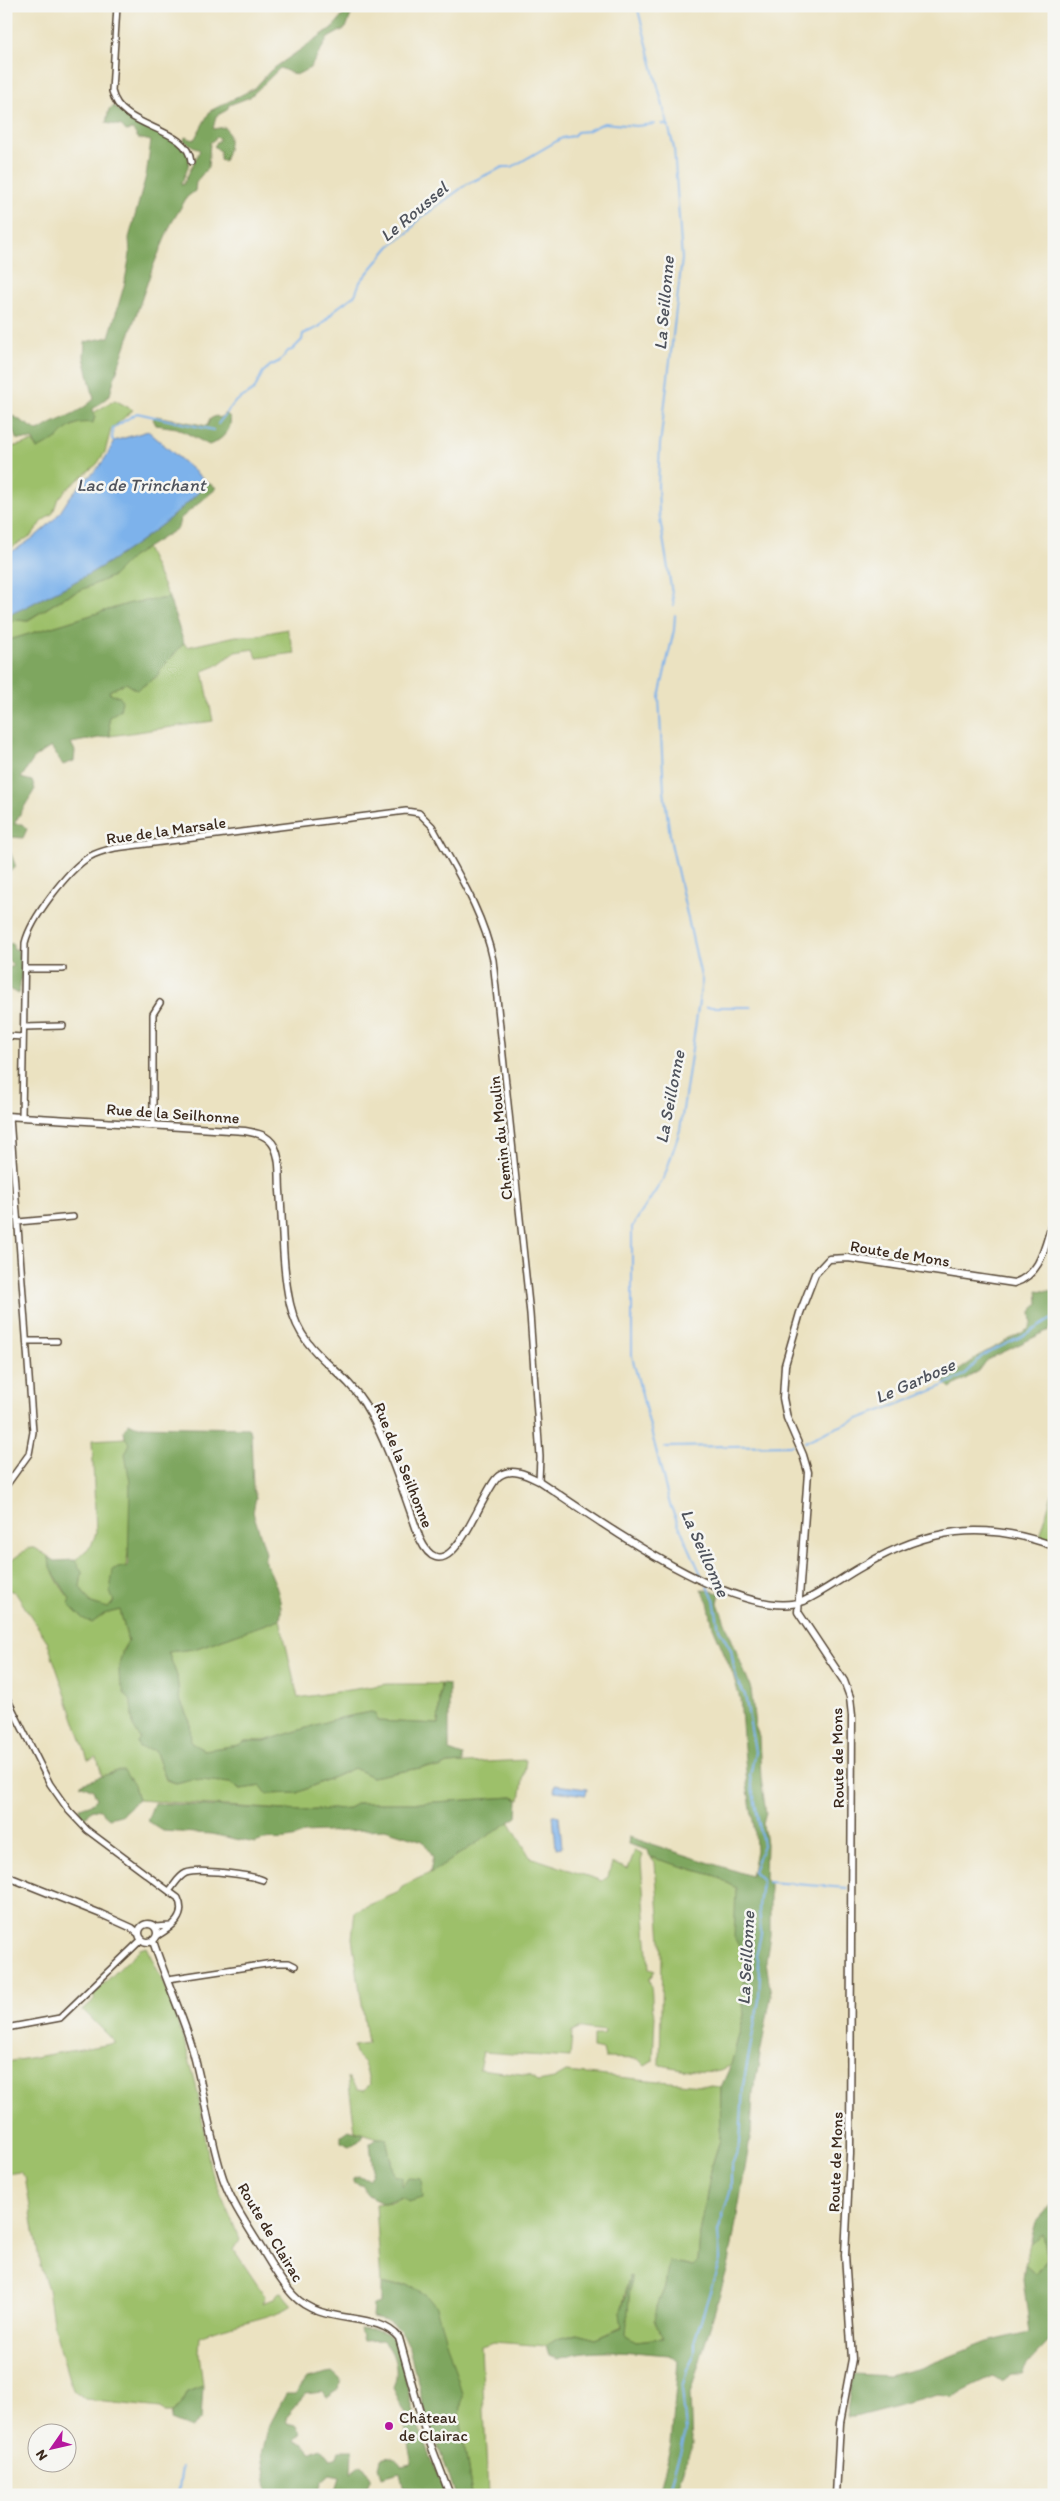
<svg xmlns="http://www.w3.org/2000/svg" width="1060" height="2501" font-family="Itim,sans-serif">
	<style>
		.green { fill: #9dc06a; stroke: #6c7544 }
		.forest { fill: #7ea65e; stroke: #5c683e }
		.water { fill: #7db2eb; stroke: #5c6e84 }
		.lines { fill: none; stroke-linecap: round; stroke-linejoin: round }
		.stream { stroke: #7db2eb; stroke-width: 2 }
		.minor-casing { stroke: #554636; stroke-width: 8 }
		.tertiary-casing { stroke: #554636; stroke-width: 9 }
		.minor { stroke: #fff; stroke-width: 5 }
		.tertiary { stroke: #fff; stroke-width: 6 }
		.poi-dot { fill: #b5179e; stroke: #f6f6f2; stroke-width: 2 }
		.labels { text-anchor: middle; stroke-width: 5; stroke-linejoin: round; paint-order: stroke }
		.street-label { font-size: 16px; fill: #3b2a1e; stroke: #f6f6f2 }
		.poi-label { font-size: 16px; fill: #3b2a1e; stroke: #f6f6f2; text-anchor: start }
		.water-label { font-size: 18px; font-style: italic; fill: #4f535c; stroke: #f6f6f2 }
	</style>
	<rect width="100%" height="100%" fill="#f6f6f2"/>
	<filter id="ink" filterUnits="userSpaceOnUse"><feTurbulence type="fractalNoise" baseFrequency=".02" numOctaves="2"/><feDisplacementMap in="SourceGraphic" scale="10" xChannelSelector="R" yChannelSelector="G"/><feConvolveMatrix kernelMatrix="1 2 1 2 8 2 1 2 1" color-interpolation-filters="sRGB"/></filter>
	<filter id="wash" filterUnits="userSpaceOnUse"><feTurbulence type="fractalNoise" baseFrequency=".0096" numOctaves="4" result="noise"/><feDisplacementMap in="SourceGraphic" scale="20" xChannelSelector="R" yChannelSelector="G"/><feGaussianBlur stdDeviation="1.12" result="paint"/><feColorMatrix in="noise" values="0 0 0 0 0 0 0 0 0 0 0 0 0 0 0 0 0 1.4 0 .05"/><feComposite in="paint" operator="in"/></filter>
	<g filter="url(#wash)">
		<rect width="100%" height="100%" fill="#ebe2c1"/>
		<path class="green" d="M115,400L133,410L111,429L105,452L97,464L66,490L57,501L53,513L41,522L32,535L6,551V448L33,442L37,449L52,440L63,430L95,416L93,413Z
			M146,548L169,598L131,603L6,641V623L17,620L27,621L65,597L113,576L132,557Z
			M287,629L295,653L257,658L254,649L235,652L216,666L203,671L213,721L110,736L109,716L120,710L109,691L126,683L137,690L159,675L160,670L184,643L187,647L236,636H253Z
			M125,1438L130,1443C123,1459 130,1467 130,1484C132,1516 131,1586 108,1608L91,1603L80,1587L82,1572L75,1560L91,1546L96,1533L92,1440Z
			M1054,1487V1541L1040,1536Z
			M28,1548H35L49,1557C52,1582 75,1605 92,1623L104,1614L120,1610L128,1641L122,1651L124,1693L131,1701L133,1726L141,1738L155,1750L166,1780L176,1783L192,1779L230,1783L241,1789L262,1786L268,1794L297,1793L354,1768L372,1777L425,1767L439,1768L448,1764L526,1760L520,1800L513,1797L420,1803H358L349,1808L301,1811L138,1800L134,1785L117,1771L102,1776L97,1757L88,1760L47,1641L15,1592L8,1590L6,1581L8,1563Z
			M280,1619L298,1698L387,1684H441L438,1724L376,1721L371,1712L335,1719L265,1741H245L239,1745L204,1750L190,1743V1722L179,1698L177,1676L168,1652L194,1649Z
			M509,1821L530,1857L602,1881L608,1877L612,1863L628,1869L635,1850L643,1854L641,1861L649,1968L655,1970L649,1980C654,1991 650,2007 655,2015L653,2061L645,2066L638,2059L605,2058L603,2050L593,2048V2035H604L605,2031L581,2028L572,2032L570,2058L483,2052L479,2069L530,2075L538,2082L554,2079L566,2072L721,2087L720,2140L712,2165L700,2234L698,2261L694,2266L669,2261L665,2287L658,2304L663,2338L636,2341L625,2335L631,2276H629C626,2295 619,2309 622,2327L596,2339L576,2334L557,2339L546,2346L494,2342L481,2346L488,2495H472L460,2417L462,2393L408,2285H381L376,2204L392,2202L403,2197L404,2188L394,2175L386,2139L377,2138L355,2131L348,2077L358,2089L365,2090L370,2084L364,2063L355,2054L353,2046L368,2044L352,1938L355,1911L397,1893L402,1886L430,1873Z
			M650,1857L716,1876L736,1888L735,1937L749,1965L742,1987L744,2015L731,2065C712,2078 681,2068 660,2065L662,1954L655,1863Z
			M146,1947L165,1985L187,2051L198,2093L210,2168L240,2240L234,2250L265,2296L262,2303L273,2299L277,2293L281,2292L292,2305C277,2318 222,2325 200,2336L199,2353L203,2386L187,2392L180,2406L172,2412H165L161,2408L86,2400L72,2390L54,2327L48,2289L40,2266L25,2177L20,2172L6,2174V2062L116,2043L83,2010L95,1999L92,1995L140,1949Z
			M1042,2233L1047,2259L1036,2275L1025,2265L1030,2243Z"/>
		<path class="forest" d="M351,6H357L351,15L346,28L328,38L310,68L296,75L280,68L250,97L229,105L227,110L216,116L213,129L225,127C232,138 229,149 224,161L220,159V151L214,146L220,139L217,137L210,143L208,167L196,182L195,191L187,197L171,224L152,269L114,379L110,395L92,410L95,416L93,423C77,421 68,426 58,438C57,440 41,447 37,449L33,440L16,439L9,418L13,416L38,431C57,419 78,415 94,399L84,357L85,342L109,337L124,286L130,254L129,238L146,176L151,141L138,138L133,130L126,131L122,126L106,123L109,109L115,106C132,127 178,131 188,154C192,163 184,176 181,184L183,185L200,150L184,141L185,137L194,140L210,111L255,88L270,71L333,27Z
			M225,413L230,417C233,431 220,441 209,445L177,428L156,425L153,419L156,416L207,426L210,419L216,416L220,418Z
			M208,483L217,488L180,519L178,528L132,557L113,576L65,597L26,621L17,620L6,623V615C23,610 32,603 47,596C107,567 162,530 208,483Z
			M169,598L184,643L160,670L159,675L137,690L126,683L109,691L110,694L119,696L122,701L120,710L109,717L110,736L71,743L75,751L74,761L63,765L51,747L35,757L21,778L32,781L35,789L14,824H22L27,829L23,838L11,837L7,844L16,867L6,874V641L131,603Z
			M6,943L13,944V948L18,950L22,968L19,994L6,988V969L13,966L6,957Z
			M1037,1290L1054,1292V1324L1049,1330L987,1360L979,1371L950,1388L944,1381L982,1354L1029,1329L1032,1323L1031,1312L1038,1303Z
			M129,1423L135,1426L248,1428L251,1433L253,1489L256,1497L253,1512L266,1553L264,1560C272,1574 285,1603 280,1619L194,1649L168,1652L177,1676L179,1698L190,1722L191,1743L204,1750L239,1745L245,1741H265L335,1719L371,1712L376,1713L377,1721L438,1724L441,1684L449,1685V1751L463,1756V1763L448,1764L439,1768L425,1767L372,1777L354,1768L297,1793L267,1794L261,1786L241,1789L230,1783L192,1779L176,1783L166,1779L155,1750L139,1748L137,1742L140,1738L133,1726L131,1701C115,1684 116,1661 128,1641L120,1610L104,1614L92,1623L82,1618L68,1604L70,1599L50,1567L49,1557L55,1561L75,1560L82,1572L80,1587L91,1603L108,1608L114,1602L110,1592L113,1569L128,1566L130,1483L125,1454L130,1443L125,1438L124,1430Z
			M701,1589L720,1593L718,1604L751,1689L755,1726L759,1736L761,1778L766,1813L763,1824L766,1844L765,1879L770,1884V1935L766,1961L771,1996L753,2093L751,2133L729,2263L690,2394L692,2444L674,2495H657L671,2445L678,2361L670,2355C637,2353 588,2345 559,2359L549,2356L546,2346L557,2339L577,2334L596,2339L622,2328L620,2312L626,2296L629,2275L631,2276L626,2335L636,2341L663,2338L654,2321L658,2304L665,2287L669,2261L693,2266L698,2261L700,2234L712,2165L720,2140L721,2087L731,2065L744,2015L742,1987L749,1965L734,1937L736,1888L716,1876L650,1857L648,1850L628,1844L629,1837L751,1876L756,1850L755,1833L747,1784L740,1699L733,1674L713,1627L708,1602Z
			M117,1771H124L134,1785L138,1800L121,1815L109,1818L100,1810L92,1809L83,1821L80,1818V1808L89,1805L97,1799L93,1790L80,1784Z
			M513,1797L518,1800L517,1817L430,1873L433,1856L423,1841L385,1829L304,1833C283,1845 272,1835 255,1843L211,1834L163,1831L147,1821L154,1803L301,1811L349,1808L358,1803H420Z
			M348,2130L363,2134L359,2141L350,2146L341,2142V2135Z
			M377,2138H386L394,2175L402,2177V2187L408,2178L421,2179L423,2198L408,2202L402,2197L385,2203L366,2194L363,2186L353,2182V2178L358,2176L369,2179L373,2170L370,2143Z
			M1054,2202V2326C1051,2331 1051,2336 1049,2341C1040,2353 1028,2360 1022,2374H1011L1002,2381L992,2377L951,2397L938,2395L855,2417H847L854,2374L889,2376L920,2368L987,2342L1030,2332L1023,2279L1025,2265L1036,2275L1047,2259L1042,2234L1030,2243L1036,2222Z
			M381,2285H408L425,2294L436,2307L462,2394L460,2417L472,2495H456L426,2414L409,2348L400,2330L387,2321L372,2318L373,2305L381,2303Z
			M360,2329C379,2331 388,2328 397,2346L416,2420L446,2495H410L409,2488L403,2487L400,2472L382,2477L379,2467L381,2458C391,2454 394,2458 401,2466L411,2464V2458L405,2429L407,2416L393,2388C400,2372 395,2351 382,2340L363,2341Z
			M332,2372L341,2380L339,2389L326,2398L322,2392L306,2394L286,2417L287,2423L295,2425L301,2433L295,2440L305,2443L310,2453L321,2448L330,2459L336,2458L338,2450H352L351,2473L362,2465L371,2477L366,2489L381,2492L382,2495H340L336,2490L340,2477L330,2475L322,2482L318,2492L329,2495H292L286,2489L281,2492V2495H268L262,2454L268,2428L286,2394H295L307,2378Z
			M203,2386L201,2420L191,2428L171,2420L172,2412L180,2406L187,2392Z"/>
		<path class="water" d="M148,431L208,483C162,530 107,567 47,596C32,603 23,610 6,615V555C25,544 41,534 56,517C63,510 67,499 74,492C92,472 103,468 114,441Z
			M555,1785L587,1789L586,1795L554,1791Z
			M553,1816H559L562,1847L556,1848Z"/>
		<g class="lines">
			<path class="stream" d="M637,6L674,148L682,259L660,445L658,485L659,513L674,606
				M662,124L669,126
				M218,424L235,402L254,390L263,372L270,366L280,361L288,351L292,350L302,340L303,334L319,327L337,308L355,295L360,282L390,246L410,231L418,220L467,184L503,167H512L562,138L573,136L577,132L587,131L604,123L636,126L655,124
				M114,441L112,439L113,428L137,413L213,430
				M675,615L674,630L659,697L664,791L671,843L702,981L680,1130L664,1178L632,1227V1356L670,1505L703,1579
				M706,1007H752
				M805,1442C855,1416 912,1404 962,1376C971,1371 976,1360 984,1355C1009,1342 1031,1334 1054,1317
				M665,1447L792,1445
				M768,1882L847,1888
				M178,2495L182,2467
				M667,2495L686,2432L682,2388L687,2369L695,2353V2339L720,2260L718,2232L731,2188V2167L740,2144L743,2086L759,2000L760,1972L756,1956L761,1934L759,1907L762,1880L753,1871L763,1845L750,1776L755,1752L745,1695L736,1678L731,1650L719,1629L714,1599L707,1586"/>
		</g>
	</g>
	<g filter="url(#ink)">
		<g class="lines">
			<defs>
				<path id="minor" d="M117,6L112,91C121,131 188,125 191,162
					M25,969H63
					M24,1027L63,1026
					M6,1036L23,1037
					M22,1117L25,943C31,918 68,870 89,857C97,852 106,850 115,848L406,811L419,813L432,826C455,869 483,911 493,960L530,1314L540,1457L539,1481
					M153,1125V1014L160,1003
					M18,1222L73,1217
					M27,1341H57
					M6,1486L29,1454L33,1432L10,1117
					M6,1696L50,1784L69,1811L87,1830L178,1898C187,1917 172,1927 157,1936
					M170,1890C175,1884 179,1876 186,1873C199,1868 250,1875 263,1880
					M155,1927L170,1926
					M168,1979L273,1963H289L295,1966
					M6,2028L60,2018L142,1939"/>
				<path id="tertiary" d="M6,1116L245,1131C257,1133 268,1135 274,1146C281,1159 279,1177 280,1191C283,1228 282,1267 290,1304C302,1356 340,1365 364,1403C388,1441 405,1497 420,1539C449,1601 482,1488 499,1476C512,1467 527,1475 539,1481C594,1517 740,1625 804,1601C825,1591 843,1577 863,1566C928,1528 983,1520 1054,1546
					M6,1876L101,1914L132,1928L139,1934
					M139 1933a9 9 0 1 1 18 0a9 9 0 1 1-18 0Z
					M153,1941C164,1975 179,2007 190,2041C204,2086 208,2133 223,2178C232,2204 249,2228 263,2251C272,2266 281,2282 293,2295C322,2327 377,2310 399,2338L424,2427L450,2495
					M836,2495L840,2423L852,2359L845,2255L850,2154L852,1716L850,1697L844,1681L798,1612L808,1472L803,1455L787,1418L783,1398L785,1365L800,1313L815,1274L829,1259L848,1258L1014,1283C1043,1274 1045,1243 1054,1218"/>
			</defs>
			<use href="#minor" class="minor-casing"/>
			<use href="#tertiary" class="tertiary-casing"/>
			<use href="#minor" class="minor"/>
			<use href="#tertiary" class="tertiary"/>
		</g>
	</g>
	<circle class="poi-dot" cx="389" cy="2426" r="5"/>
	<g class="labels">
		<g class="street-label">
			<text transform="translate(166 830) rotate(-8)" y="6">Rue de la Marsale</text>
			<text transform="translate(173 1113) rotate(4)" y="6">Rue de la Seilhonne</text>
			<text transform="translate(500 1138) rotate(-96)" y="6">Chemin du Moulin</text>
			<text transform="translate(900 1253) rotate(9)" y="6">Route de Mons</text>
			<text transform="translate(404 1465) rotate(68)" y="6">Rue de la Seilhonne</text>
			<text transform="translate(837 1758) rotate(-91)" y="6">Route de Mons</text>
			<text transform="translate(835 2162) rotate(-88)" y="6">Route de Mons</text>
			<text transform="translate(271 2232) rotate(59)" y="6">Route de Clairac</text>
		</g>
		<g class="poi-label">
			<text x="399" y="2423">Château<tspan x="399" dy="18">de Clairac</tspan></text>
		</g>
		<g class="water-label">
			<text transform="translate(414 212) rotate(-40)" y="6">Le Roussel</text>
			<text transform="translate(664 303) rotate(-85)" y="6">La Seillonne</text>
			<text x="141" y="491">Lac de Trinchant</text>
			<text transform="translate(670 1097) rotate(-79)" y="6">La Seillonne</text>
			<text transform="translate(915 1381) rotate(-24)" y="6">Le Garbose</text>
			<text transform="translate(705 1553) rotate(66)" y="6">La Seillonne</text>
			<text transform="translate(746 1958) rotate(-87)" y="6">La Seillonne</text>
		</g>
	</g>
	<rect width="1060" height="2501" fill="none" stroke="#f6f6f2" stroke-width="25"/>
	<g transform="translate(52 2448) rotate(236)"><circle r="24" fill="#f6f6f2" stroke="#aba49d"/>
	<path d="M0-4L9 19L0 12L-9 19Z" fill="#b5179e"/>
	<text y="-8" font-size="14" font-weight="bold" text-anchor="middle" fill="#3b2a1e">N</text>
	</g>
</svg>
